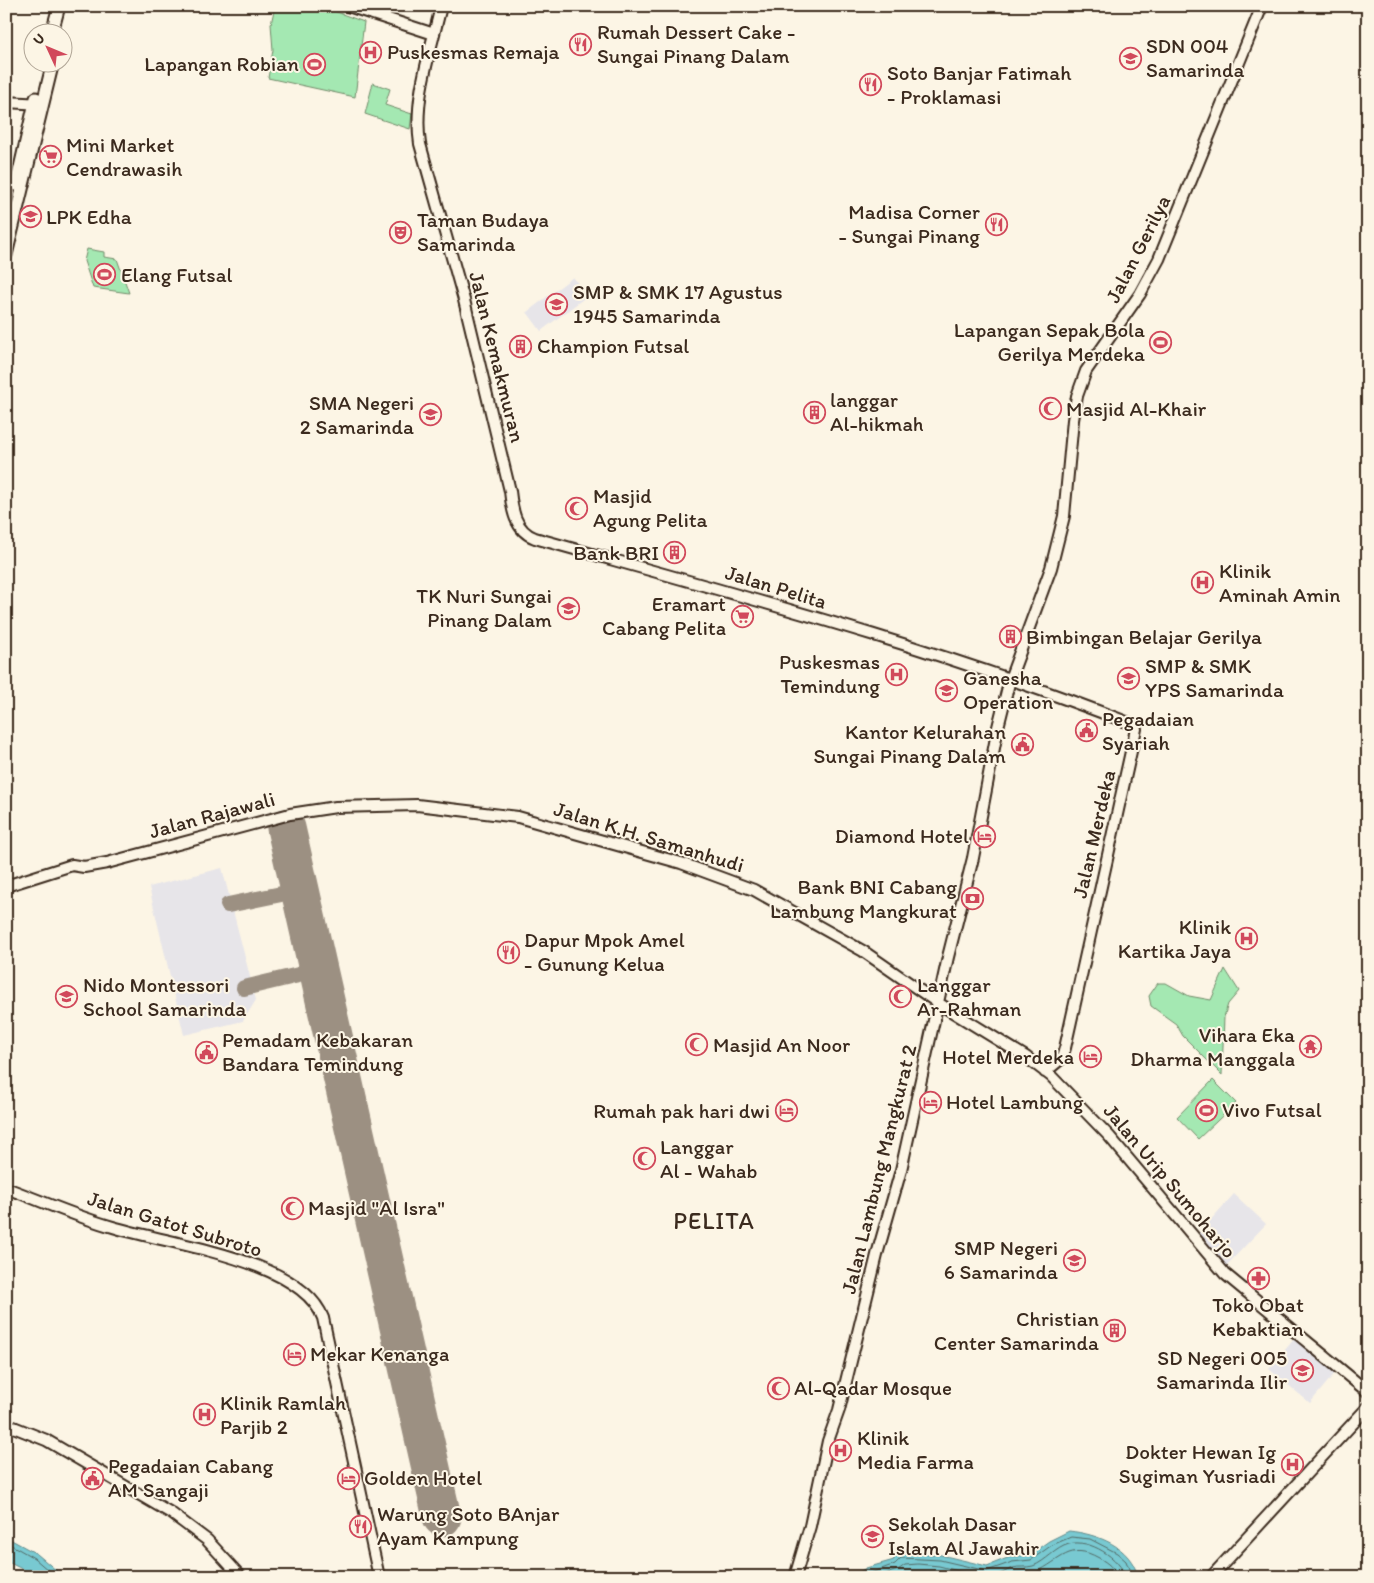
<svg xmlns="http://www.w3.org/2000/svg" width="1374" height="1583" font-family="Itim,sans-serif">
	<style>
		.built { fill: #e7e5e9 }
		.green { fill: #a4e8b2; stroke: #708968 }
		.water { fill: #78c9d1; stroke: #608989 }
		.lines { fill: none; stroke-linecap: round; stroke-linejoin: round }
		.shore { stroke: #536a66; stroke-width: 1 }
		.taxiway { stroke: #9c9082; stroke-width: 16 }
		.runway { stroke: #9c9082; stroke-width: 39 }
		.secondary-casing { stroke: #3b2a1e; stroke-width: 14 }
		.primary-casing { stroke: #3b2a1e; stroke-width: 15 }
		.secondary { stroke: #fcf5e5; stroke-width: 10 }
		.primary { stroke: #fcf5e5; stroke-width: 11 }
		.labels { text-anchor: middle; stroke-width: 4; stroke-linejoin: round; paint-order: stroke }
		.poi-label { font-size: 21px; fill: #3b2a1e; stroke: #fcf5e5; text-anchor: start }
		.street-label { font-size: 21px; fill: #3b2a1e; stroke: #fcf5e5 }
		.quarter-label { font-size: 24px; letter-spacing: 1px; fill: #3b2a1e; stroke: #fcf5e5 }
	</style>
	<rect width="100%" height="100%" fill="#fcf5e5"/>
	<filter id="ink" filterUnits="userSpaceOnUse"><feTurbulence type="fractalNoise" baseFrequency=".02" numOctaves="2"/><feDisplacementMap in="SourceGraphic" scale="10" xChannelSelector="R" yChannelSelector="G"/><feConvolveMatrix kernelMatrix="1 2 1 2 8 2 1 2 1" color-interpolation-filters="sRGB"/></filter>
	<g filter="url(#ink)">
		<path class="built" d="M573,277L587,296L541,331L527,312Z
			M222,868L256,1000L243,1021L184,1035L149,887Z
			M1234,1194L1266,1224L1226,1266L1198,1234Z
			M1295,1338L1336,1372L1310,1403L1269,1369Z"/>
		<path class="green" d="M275,6H320L364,22L355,97L268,78L273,50L271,24Z
			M373,83L390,89L385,105L412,114L410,129L365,114Z
			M87,249L104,252V257L117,259L129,293L93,288L84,261Z
			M1225,969L1239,991L1228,1004L1224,1017L1222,1075L1183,1036L1176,1024L1151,1006L1149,996L1158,983H1166L1189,996L1211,1000Z
			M1213,1080L1236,1103L1198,1139L1177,1117Z"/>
		<path class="water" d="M1069,1531C1097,1534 1131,1546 1138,1577H851L866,1568L894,1560L893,1554L919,1553L941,1555L987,1566L1010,1557L1029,1555L1049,1541Z
			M6,1537L37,1554L64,1577H31L26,1571L6,1561Z"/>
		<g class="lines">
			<path class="shore" d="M6,1542L34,1558L56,1577
				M860,1577L895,1564L901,1558L940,1560L987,1571L1012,1562L1031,1560L1052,1545L1071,1537L1090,1539L1117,1553L1126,1561L1132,1577
				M875,1577L898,1570L905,1565L918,1564L939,1566L982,1577
				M901,1577C916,1568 934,1573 950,1577
				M991,1577C999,1575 1006,1571 1013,1568C1019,1566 1026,1568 1033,1566C1046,1561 1055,1548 1069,1544C1089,1538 1120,1558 1126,1577
				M1014,1577C1021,1574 1029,1575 1036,1572C1061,1561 1069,1541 1099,1558C1108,1563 1114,1568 1118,1577"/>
			<path class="taxiway" d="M228,905L291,892L304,898
				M307,973L312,972L322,982
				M244,988L307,973L312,967L316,953"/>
			<path class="runway" d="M286,828L442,1517"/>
			<defs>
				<path id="secondary" d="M348,6L434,34
					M441,6C431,50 413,99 420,144L464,300L510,491C512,509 515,531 535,538C734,594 936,647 1129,723L1136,729L1065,1048L1062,1058L1045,1072
					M6,102L42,104
					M6,886L72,865L84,867L107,863L290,814L336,807L417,805L518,817L681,863L754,890L863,951L938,1003L1026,1057L1051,1076L1109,1136L1225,1274L1368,1392
					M6,1188C42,1201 77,1217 113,1227C168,1244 301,1259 323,1318L379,1577
					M6,1424L46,1440L171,1513L207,1540L241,1577
					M795,1577L810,1526L828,1441L839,1410L878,1251L901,1170L948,957L973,858L998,727L1010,679L1051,568L1064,516L1073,420L1077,396L1086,371L1140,294L1159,259L1262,6
					M1211,1577L1368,1407"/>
				<path id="primary" d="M52,32L59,6
					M16,185L36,98
					M6,255L53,62"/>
			</defs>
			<use href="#secondary" class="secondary-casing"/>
			<use href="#primary" class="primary-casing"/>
			<use href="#secondary" class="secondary"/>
			<use href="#primary" class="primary"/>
		</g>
	</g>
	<defs>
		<symbol id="restaurant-ring" viewBox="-11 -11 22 22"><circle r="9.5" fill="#fcf5e5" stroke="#d1495b" stroke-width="1.5"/><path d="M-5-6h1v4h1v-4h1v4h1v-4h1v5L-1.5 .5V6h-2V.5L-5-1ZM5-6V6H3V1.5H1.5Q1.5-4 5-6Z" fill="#d1495b"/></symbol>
		<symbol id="hospital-ring" viewBox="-11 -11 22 22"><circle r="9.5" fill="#fcf5e5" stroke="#d1495b" stroke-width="1.5"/><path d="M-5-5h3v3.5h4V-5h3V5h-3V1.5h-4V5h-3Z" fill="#d1495b"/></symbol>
		<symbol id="school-ring" viewBox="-11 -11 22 22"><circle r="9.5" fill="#fcf5e5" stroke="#d1495b" stroke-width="1.5"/><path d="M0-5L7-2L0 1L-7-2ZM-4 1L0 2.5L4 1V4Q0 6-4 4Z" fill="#d1495b"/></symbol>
		<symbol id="stadium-ring" viewBox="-11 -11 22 22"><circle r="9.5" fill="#fcf5e5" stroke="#d1495b" stroke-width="1.5"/><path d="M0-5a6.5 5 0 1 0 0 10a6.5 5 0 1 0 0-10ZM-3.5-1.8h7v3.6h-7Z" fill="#d1495b"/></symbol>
		<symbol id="supermarket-ring" viewBox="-11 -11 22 22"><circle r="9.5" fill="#fcf5e5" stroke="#d1495b" stroke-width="1.5"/><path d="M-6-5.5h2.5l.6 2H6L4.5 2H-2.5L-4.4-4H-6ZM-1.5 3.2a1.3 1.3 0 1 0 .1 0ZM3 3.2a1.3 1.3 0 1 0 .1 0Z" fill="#d1495b"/></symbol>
		<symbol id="university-ring" viewBox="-11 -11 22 22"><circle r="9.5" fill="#fcf5e5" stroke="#d1495b" stroke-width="1.5"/><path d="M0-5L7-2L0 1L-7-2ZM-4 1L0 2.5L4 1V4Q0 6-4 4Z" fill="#d1495b"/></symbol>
		<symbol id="theatre-ring" viewBox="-11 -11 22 22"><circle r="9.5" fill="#fcf5e5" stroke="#d1495b" stroke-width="1.5"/><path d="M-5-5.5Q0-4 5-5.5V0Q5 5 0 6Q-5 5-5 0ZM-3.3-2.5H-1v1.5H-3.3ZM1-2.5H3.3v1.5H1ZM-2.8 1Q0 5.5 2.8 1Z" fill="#d1495b"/></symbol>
		<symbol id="building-ring" viewBox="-11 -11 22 22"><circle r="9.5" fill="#fcf5e5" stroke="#d1495b" stroke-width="1.5"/><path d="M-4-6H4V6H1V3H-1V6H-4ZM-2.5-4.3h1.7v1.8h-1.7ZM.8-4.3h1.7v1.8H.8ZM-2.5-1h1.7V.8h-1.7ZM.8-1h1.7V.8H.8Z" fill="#d1495b"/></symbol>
		<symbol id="mosque-ring" viewBox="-11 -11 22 22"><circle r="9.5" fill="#fcf5e5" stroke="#d1495b" stroke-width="1.5"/><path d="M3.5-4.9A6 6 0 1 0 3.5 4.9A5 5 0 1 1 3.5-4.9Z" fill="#d1495b"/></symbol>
		<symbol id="civic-ring" viewBox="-11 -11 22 22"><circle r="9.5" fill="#fcf5e5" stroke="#d1495b" stroke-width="1.5"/><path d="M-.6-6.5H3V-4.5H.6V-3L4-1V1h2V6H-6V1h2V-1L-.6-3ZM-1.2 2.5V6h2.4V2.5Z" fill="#d1495b"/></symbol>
		<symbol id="hotel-ring" viewBox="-11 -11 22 22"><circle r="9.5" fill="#fcf5e5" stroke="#d1495b" stroke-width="1.5"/><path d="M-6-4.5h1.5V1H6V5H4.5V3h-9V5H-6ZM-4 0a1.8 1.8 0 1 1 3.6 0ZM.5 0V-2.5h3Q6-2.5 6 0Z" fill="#d1495b"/></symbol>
		<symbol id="bank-ring" viewBox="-11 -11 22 22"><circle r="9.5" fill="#fcf5e5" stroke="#d1495b" stroke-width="1.5"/><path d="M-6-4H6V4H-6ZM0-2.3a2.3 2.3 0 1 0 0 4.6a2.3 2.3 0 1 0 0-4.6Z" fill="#d1495b"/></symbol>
		<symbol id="temple-ring" viewBox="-11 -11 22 22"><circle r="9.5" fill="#fcf5e5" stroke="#d1495b" stroke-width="1.5"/><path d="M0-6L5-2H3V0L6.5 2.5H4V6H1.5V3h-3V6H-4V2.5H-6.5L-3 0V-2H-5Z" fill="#d1495b"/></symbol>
		<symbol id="pharmacy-ring" viewBox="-11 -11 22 22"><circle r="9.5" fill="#fcf5e5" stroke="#d1495b" stroke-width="1.5"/><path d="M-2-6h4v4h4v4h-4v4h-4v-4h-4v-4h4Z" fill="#d1495b"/></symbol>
	</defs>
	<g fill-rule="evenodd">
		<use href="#restaurant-ring" x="568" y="32" width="25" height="25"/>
		<use href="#hospital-ring" x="358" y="40" width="25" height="25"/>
		<use href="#school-ring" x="1118" y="46" width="25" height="25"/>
		<use href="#stadium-ring" x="302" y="52" width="25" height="25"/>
		<use href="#restaurant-ring" x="858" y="72" width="25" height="25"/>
		<use href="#supermarket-ring" x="38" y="144" width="25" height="25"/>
		<use href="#university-ring" x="18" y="204" width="25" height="25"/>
		<use href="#restaurant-ring" x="984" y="212" width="25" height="25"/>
		<use href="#theatre-ring" x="388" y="220" width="25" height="25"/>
		<use href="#stadium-ring" x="92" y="262" width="25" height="25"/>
		<use href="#school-ring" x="544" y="292" width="25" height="25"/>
		<use href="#stadium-ring" x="1148" y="330" width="25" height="25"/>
		<use href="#building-ring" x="508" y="334" width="25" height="25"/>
		<use href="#mosque-ring" x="1038" y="396" width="25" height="25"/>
		<use href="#building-ring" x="802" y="400" width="25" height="25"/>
		<use href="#school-ring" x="418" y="402" width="25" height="25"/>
		<use href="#mosque-ring" x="564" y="496" width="25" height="25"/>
		<use href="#building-ring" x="662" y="540" width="25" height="25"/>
		<use href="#hospital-ring" x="1190" y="570" width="25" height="25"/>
		<use href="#school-ring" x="556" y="596" width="25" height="25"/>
		<use href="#supermarket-ring" x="730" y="604" width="25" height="25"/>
		<use href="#building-ring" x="998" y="624" width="25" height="25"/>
		<use href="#hospital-ring" x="884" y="662" width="25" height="25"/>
		<use href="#school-ring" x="1116" y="666" width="25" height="25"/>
		<use href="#university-ring" x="934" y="678" width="25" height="25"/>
		<use href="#civic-ring" x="1074" y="718" width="25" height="25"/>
		<use href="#civic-ring" x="1010" y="732" width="25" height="25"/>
		<use href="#hotel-ring" x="972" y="824" width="25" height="25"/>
		<use href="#bank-ring" x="960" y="886" width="25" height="25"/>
		<use href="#hospital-ring" x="1234" y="926" width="25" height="25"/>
		<use href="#restaurant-ring" x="496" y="940" width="25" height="25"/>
		<use href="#school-ring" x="54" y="984" width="25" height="25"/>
		<use href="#mosque-ring" x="888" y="984" width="25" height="25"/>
		<use href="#mosque-ring" x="684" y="1032" width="25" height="25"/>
		<use href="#temple-ring" x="1298" y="1034" width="25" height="25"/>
		<use href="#civic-ring" x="194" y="1040" width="25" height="25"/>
		<use href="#hotel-ring" x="1078" y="1044" width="25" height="25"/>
		<use href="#hotel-ring" x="918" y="1090" width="25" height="25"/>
		<use href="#stadium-ring" x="1194" y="1098" width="25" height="25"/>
		<use href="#hotel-ring" x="774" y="1098" width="25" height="25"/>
		<use href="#mosque-ring" x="632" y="1146" width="25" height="25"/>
		<use href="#mosque-ring" x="280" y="1196" width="25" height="25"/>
		<use href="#school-ring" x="1062" y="1248" width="25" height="25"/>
		<use href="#pharmacy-ring" x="1246" y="1266" width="25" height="25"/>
		<use href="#building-ring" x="1102" y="1318" width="25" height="25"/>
		<use href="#hotel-ring" x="282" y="1342" width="25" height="25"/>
		<use href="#school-ring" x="1290" y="1358" width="25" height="25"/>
		<use href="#mosque-ring" x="766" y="1376" width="25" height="25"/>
		<use href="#hospital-ring" x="192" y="1402" width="25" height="25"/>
		<use href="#hospital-ring" x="828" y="1438" width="25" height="25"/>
		<use href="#hospital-ring" x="1280" y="1452" width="25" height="25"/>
		<use href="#civic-ring" x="80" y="1466" width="25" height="25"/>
		<use href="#hotel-ring" x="336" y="1466" width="25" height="25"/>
		<use href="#restaurant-ring" x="348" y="1514" width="25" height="25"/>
		<use href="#school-ring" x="860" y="1524" width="25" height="25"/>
	</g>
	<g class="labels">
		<g class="poi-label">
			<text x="597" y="39">Rumah Dessert Cake -<tspan x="597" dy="24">Sungai Pinang Dalam</tspan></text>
			<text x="1146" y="53">SDN 004<tspan x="1146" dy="24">Samarinda</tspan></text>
			<text x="387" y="59">Puskesmas Remaja</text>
			<text x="299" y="71" text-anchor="end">Lapangan Robian</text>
			<text x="887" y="80">Soto Banjar Fatimah<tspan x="887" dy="24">- Proklamasi</tspan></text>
			<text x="66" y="152">Mini Market<tspan x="66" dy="24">Cendrawasih</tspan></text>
			<text x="980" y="219" text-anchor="end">Madisa Corner<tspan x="980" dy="24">- Sungai Pinang</tspan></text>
			<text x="46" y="224">LPK Edha</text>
			<text x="417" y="227">Taman Budaya<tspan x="417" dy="24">Samarinda</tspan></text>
			<text x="121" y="282">Elang Futsal</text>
			<text x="573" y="299">SMP &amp; SMK 17 Agustus<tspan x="573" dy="24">1945 Samarinda</tspan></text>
			<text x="1145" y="337" text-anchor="end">Lapangan Sepak Bola<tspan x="1145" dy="24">Gerilya Merdeka</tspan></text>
			<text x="537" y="353">Champion Futsal</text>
			<text x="830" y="407">langgar<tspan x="830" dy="24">Al-hikmah</tspan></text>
			<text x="414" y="410" text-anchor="end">SMA Negeri<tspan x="414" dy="24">2 Samarinda</tspan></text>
			<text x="1066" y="416">Masjid Al-Khair</text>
			<text x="593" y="503">Masjid<tspan x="593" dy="24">Agung Pelita</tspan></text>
			<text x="659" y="560" text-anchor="end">Bank BRI</text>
			<text x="1219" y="578">Klinik<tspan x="1219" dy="24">Aminah Amin</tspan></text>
			<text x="552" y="603" text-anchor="end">TK Nuri Sungai<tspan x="552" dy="24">Pinang Dalam</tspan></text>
			<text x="726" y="611" text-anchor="end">Eramart<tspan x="726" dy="24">Cabang Pelita</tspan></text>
			<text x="1026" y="644">Bimbingan Belajar Gerilya</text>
			<text x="880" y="669" text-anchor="end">Puskesmas<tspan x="880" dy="24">Temindung</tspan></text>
			<text x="1145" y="673">SMP &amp; SMK<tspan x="1145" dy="24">YPS Samarinda</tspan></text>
			<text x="963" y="685">Ganesha<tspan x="963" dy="24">Operation</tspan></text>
			<text x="1102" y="726">Pegadaian<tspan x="1102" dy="24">Syariah</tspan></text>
			<text x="1006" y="739" text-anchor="end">Kantor Kelurahan<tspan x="1006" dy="24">Sungai Pinang Dalam</tspan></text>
			<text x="969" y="843" text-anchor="end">Diamond Hotel</text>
			<text x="957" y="894" text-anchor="end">Bank BNI Cabang<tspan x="957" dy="24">Lambung Mangkurat</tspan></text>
			<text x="1231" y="934" text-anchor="end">Klinik<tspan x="1231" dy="24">Kartika Jaya</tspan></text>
			<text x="524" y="947">Dapur Mpok Amel<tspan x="524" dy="24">- Gunung Kelua</tspan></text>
			<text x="83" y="992">Nido Montessori<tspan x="83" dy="24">School Samarinda</tspan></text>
			<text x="917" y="992">Langgar<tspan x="917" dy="24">Ar-Rahman</tspan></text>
			<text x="1295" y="1042" text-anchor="end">Vihara Eka<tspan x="1295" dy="24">Dharma Manggala</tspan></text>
			<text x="222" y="1047">Pemadam Kebakaran<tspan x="222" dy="24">Bandara Temindung</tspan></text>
			<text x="713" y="1052">Masjid An Noor</text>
			<text x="1074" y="1064" text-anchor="end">Hotel Merdeka</text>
			<text x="946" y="1109">Hotel Lambung</text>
			<text x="1222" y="1117">Vivo Futsal</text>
			<text x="770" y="1118" text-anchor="end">Rumah pak hari dwi</text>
			<text x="660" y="1154">Langgar<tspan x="660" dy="24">Al - Wahab</tspan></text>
			<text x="308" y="1215">Masjid "Al Isra"</text>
			<text x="1058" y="1255" text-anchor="end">SMP Negeri<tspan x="1058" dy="24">6 Samarinda</tspan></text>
			<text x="1258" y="1312" text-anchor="middle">Toko Obat<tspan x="1258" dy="24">Kebaktian</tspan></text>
			<text x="1099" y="1326" text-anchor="end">Christian<tspan x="1099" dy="24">Center Samarinda</tspan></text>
			<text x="310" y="1361">Mekar Kenanga</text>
			<text x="1287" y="1365" text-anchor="end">SD Negeri 005<tspan x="1287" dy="24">Samarinda Ilir</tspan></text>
			<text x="794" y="1395">Al-Qadar Mosque</text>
			<text x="220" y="1410">Klinik Ramlah<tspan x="220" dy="24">Parjib 2</tspan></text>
			<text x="857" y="1445">Klinik<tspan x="857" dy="24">Media Farma</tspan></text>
			<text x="1276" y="1459" text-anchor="end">Dokter Hewan Ig<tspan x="1276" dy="24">Sugiman Yusriadi</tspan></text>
			<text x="108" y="1473">Pegadaian Cabang<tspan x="108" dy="24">AM Sangaji</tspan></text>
			<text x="364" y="1485">Golden Hotel</text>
			<text x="377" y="1521">Warung Soto BAnjar<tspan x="377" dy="24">Ayam Kampung</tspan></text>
			<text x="888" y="1531">Sekolah Dasar<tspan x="888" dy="24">Islam Al Jawahir</tspan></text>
		</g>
		<g class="street-label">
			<text transform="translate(1138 249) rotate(-63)" y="7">Jalan Gerilya</text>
			<text transform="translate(497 357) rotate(76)" y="7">Jalan Kemakmuran</text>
			<text transform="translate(776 587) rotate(17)" y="7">Jalan Pelita</text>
			<text transform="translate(212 815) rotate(-15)" y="7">Jalan Rajawali</text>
			<text transform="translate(1094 834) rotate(-77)" y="7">Jalan Merdeka</text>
			<text transform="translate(649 837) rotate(17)" y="7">Jalan K.H. Samanhudi</text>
			<text transform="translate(879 1169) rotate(-76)" y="7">Jalan Lambung Mangkurat 2</text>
			<text transform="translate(1170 1181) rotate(50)" y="7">Jalan Urip Sumoharjo</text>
			<text transform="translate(175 1224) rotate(17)" y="7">Jalan Gatot Subroto</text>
		</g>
		<g class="quarter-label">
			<text x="714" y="1229">PELITA</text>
		</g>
	</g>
	<rect width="1374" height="1583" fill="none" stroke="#fcf5e5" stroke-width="25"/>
	<rect x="12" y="12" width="1349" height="1558" fill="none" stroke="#3b2a1e" stroke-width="2" filter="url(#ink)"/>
	<g transform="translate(48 48) rotate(314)"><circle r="24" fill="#fcf5e5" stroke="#afa495"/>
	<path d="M0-4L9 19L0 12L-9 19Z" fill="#d1495b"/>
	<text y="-8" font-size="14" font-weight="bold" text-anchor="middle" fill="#3b2a1e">U</text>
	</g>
</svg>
